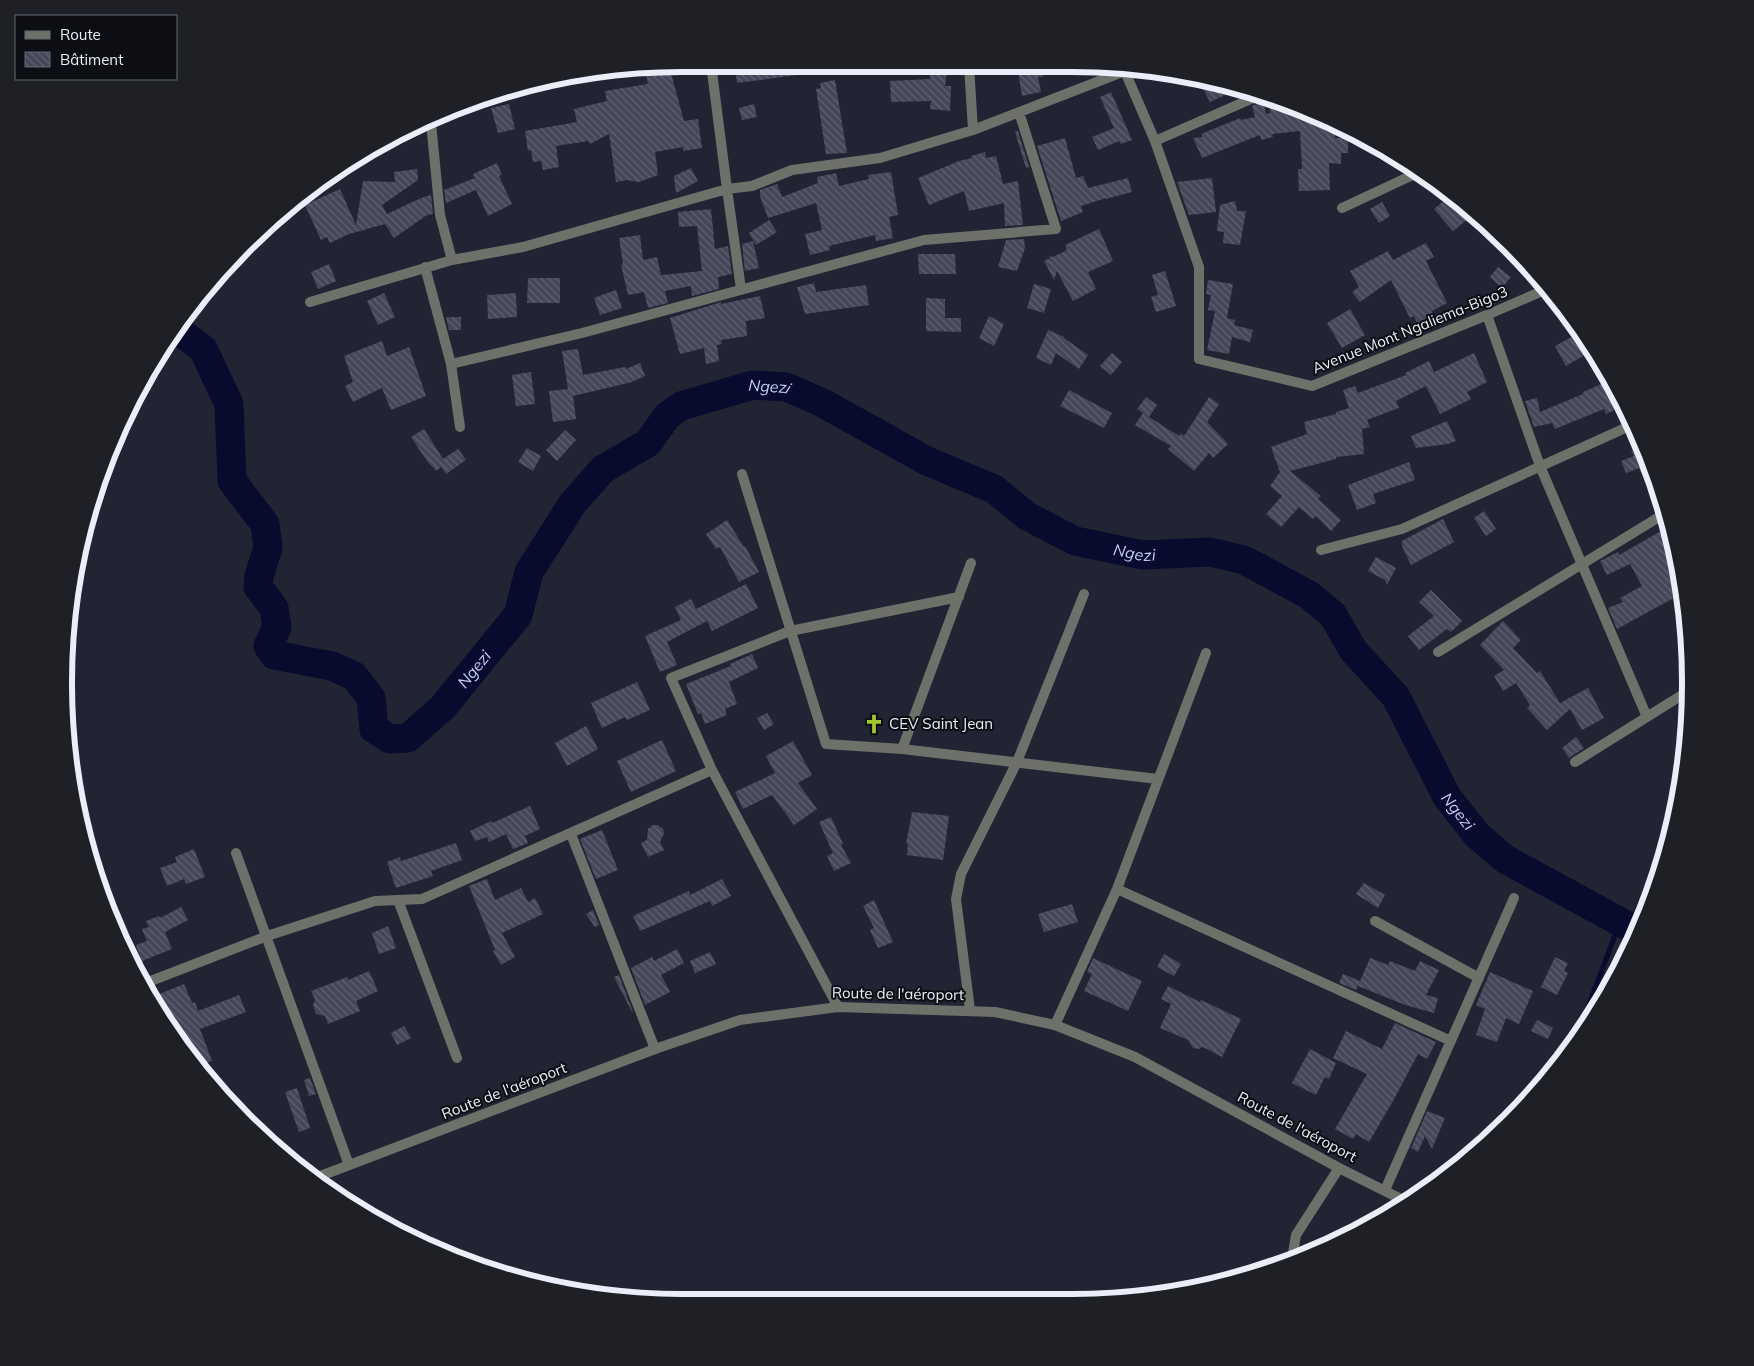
<svg xmlns="http://www.w3.org/2000/svg" width="1754" height="1366" font-family="Mulish,sans-serif">
	<style>
		.lines { fill: none; stroke-linecap: round; stroke-linejoin: round }
		.stream { stroke: #080a2e; stroke-width: 5 }
		.river { stroke: #080a2e; stroke-width: 29 }
		.building { fill: url(#building-back-hatch) }
		.minor { stroke: #6e7169; stroke-width: 10 }
		.tertiary { stroke: #6e7169; stroke-width: 10 }
		.labels { text-anchor: middle; stroke-width: 4; stroke-linejoin: round; paint-order: stroke }
		.street-label { font-size: 15px; fill: #ebeef8; stroke: #0c0e14 }
		.poi-label { font-size: 15px; fill: #ebeef8; stroke: #0c0e14; text-anchor: start }
		.water-label { font-size: 16px; font-style: italic; fill: #c4cffa; stroke: #0c0e14 }
		.rim { fill: none; stroke: #ebeef8; stroke-width: 6 }
	</style>
	<defs>
		<pattern id="building-back-hatch" width="6" height="6" patternUnits="userSpaceOnUse" patternTransform="scale(1.25)"><rect width="6" height="6" fill="#434758"/><path d="M-1 5l2 2M0 0l6 6M5-1l2 2" fill="none" stroke="#5e6271"/></pattern>
	</defs>
	<rect width="100%" height="100%" fill="#202433"/>
	<g class="lines">
		<path class="stream" d="M1576,1039L1620,922"/>
		<path class="river" id="s1" d="M179,331L203,349L229,404L232,481L265,524L268,548L259,576L258,587L274,608L277,627L268,646L274,655L332,666L354,676L371,698L374,729L390,739L408,738L443,707L518,615L529,572L573,503L603,469L648,443L667,416L681,406L753,385L786,387L821,402L927,461L994,489L1027,516L1075,541L1143,555L1210,552L1244,560L1309,595L1333,615L1353,650L1396,697L1447,797L1477,835L1505,859L1637,931"/>
	</g>
	<path class="building" d="M735,64H820V72L737,83Z
		M1017,65H1042L1043,77H1038L1041,92L1022,96Z
		M669,66L684,121L698,119L702,148L683,151V147L655,152L658,175L639,182L627,180L616,182L609,134L590,144L588,141L556,146L559,167L543,170L541,161L533,162L531,150L528,151L525,131L577,122L574,109L607,101L605,91L648,84L645,69Z
		M931,69L947,71L945,86H951L950,111L930,109L931,101L891,102L890,81L930,79Z
		M835,80L847,153L826,154L816,89L821,88L820,83Z
		M1200,83L1220,87L1236,90L1210,102Z
		M1111,92L1132,140L1121,144L1119,141L1098,150L1092,137L1114,128L1100,97Z
		M1269,96L1292,106L1293,115L1312,114L1334,123L1335,138H1348V153H1341V164L1329,163L1330,190L1299,191L1298,169H1302L1300,131L1272,134L1273,137L1261,140L1260,135L1202,158L1193,138L1203,137L1201,134L1240,118L1241,120L1255,117L1252,106L1263,101L1266,114L1270,113Z
		M509,104L515,129L498,133L491,108Z
		M754,104L757,117L742,120L739,108Z
		M1018,131L1029,167L1026,168L1015,132Z
		M1065,138L1076,178L1083,176L1088,188L1128,178L1132,192L1106,199V198L1081,206L1083,212L1061,221L1037,146Z
		M985,152L986,158L996,156L1003,184L1018,181L1023,225L1005,226L1004,203L969,211L964,191L929,205L918,178L959,161L972,158L971,156Z
		M497,163L502,175L499,176L512,204L488,216L476,190L446,203L444,190L475,178L473,174Z
		M691,168L698,181L676,193L674,176Z
		M417,169L418,180L382,205L387,214L421,198L431,195L433,214L427,215L394,238L385,224L349,234L330,243L327,237L321,240L305,205L340,189L356,225L363,181L395,182L394,172Z
		M891,172L898,215L889,217L893,238L876,241L875,235L829,246L830,250L810,255L805,234L822,230L816,203L768,218L760,196V190L777,184L782,197L818,183L817,177L836,173L839,186L869,179L868,175Z
		M1212,178L1216,212L1189,215L1177,182Z
		M1449,197L1468,219L1453,231L1434,209Z
		M1235,201L1237,211H1246L1240,245L1223,243L1224,232L1217,231L1220,205Z
		M1382,202L1390,216L1379,223L1370,209Z
		M711,209L715,249L728,246L732,274L718,277L719,289L692,296L691,286L665,291L668,303L648,308L644,292L628,295L621,265L623,264L619,238L640,235L643,260L657,257L661,275L702,271L697,226L679,227L678,212Z
		M769,220L777,232L756,245L749,233Z
		M1099,229L1113,261L1088,272L1096,289L1073,301L1057,271L1054,280L1044,261L1050,258L1049,256L1053,257L1067,250L1065,245Z
		M1024,239L1025,248L1017,271L998,267L1006,240Z
		M753,241L759,268L745,271L742,244Z
		M1426,243L1434,257L1426,261L1447,303L1432,311L1434,316L1418,325L1414,316L1410,318L1391,280L1360,302L1352,292L1359,287L1350,271L1388,251L1393,260Z
		M918,254H955L956,274H919Z
		M329,264L336,281L318,289L311,272Z
		M1498,267L1511,277L1502,288L1490,277Z
		M1165,271L1176,306L1156,312L1151,297L1158,295L1152,275Z
		M528,278H560V303H527Z
		M1208,280L1233,284L1227,318L1235,320L1234,325L1253,330L1250,342L1232,337L1229,354L1207,350L1215,311L1208,310L1211,295L1206,294Z
		M814,283L816,292L866,285L869,305L805,314L797,287Z
		M1034,284L1051,289L1044,313L1027,308Z
		M616,290L622,308L600,315L594,298Z
		M384,293L395,317L378,325L367,301Z
		M516,293L517,317L488,319L487,295Z
		M760,296L765,318L746,321L747,336L721,340L722,344L717,345L719,361L706,364L704,348L680,354L670,318L721,302V304Z
		M926,298L945,299V318H961V332L926,331Z
		M1350,309L1365,335L1342,348L1327,323Z
		M989,316L1004,324L994,346L979,338Z
		M446,317H461V330H449Z
		M1048,330L1064,337V338L1088,355L1079,369L1056,353L1051,365L1036,358Z
		M1579,333L1590,352L1566,366L1555,346Z
		M382,341L387,356L409,347L426,396L391,410L382,388L353,402L345,386L353,382L344,356Z
		M578,349L583,375L625,367L626,369L640,363L645,376L632,382L573,396L576,419L553,422L549,391L568,389L562,351Z
		M1112,353L1122,362L1111,375L1100,366Z
		M1474,353L1487,382L1467,392L1471,399L1440,414L1426,386L1396,401L1399,408L1367,420L1370,427L1362,429L1364,454L1336,457V459L1290,471L1321,496L1318,499L1341,520L1331,531L1316,516L1313,519L1299,507L1281,527L1266,514L1282,496L1270,486L1280,472L1271,447L1307,434L1304,422L1336,414V412L1349,408L1343,390L1355,386L1358,393L1406,375L1405,373L1429,361L1434,372Z
		M531,372L535,404L516,406L512,375Z
		M1608,381L1620,402L1617,404L1619,408L1606,414L1604,409L1555,429L1552,423L1534,427L1525,401L1537,398L1540,412L1583,394V392Z
		M1069,390L1112,413L1104,428L1060,406Z
		M1146,397L1157,405L1149,417L1179,436L1181,433L1184,436L1209,397L1219,404L1207,422L1228,444L1213,458L1209,453L1194,471L1168,449L1171,446L1135,425L1143,413L1137,409Z
		M1447,421L1456,441L1448,444L1416,448L1411,436Z
		M424,429L443,459L458,449L466,460L446,474L441,467L436,471L427,461L411,437Z
		M565,430L576,440L557,461L546,450Z
		M1643,445L1654,481L1646,484L1639,468L1626,473L1621,461L1634,456L1631,451Z
		M527,448L541,456L533,471L518,462Z
		M1409,462L1415,480L1373,494L1376,503L1357,510L1348,485Z
		M1484,511L1496,529L1486,536L1474,518Z
		M1443,519L1454,542L1411,565L1402,546V541Z
		M727,520L744,547L745,546L759,572L739,582L720,547L716,549L706,534Z
		M1668,527L1678,562L1681,594L1617,629L1608,608L1623,602L1620,598L1642,586L1630,564L1607,575L1600,561L1618,552L1619,555Z
		M1376,557L1396,568L1387,585L1385,580L1368,571Z
		M746,584L758,608L712,631L707,621L667,642L677,665L660,672L645,636L681,620L675,607L691,599L696,609Z
		M1431,590L1462,621L1451,632L1447,629L1419,650L1408,636L1434,616L1419,602Z
		M1503,621L1521,640L1513,648L1537,673L1540,671L1560,703L1588,688L1604,718L1582,730L1570,709L1547,730L1527,708L1530,705L1516,683L1503,691L1494,676L1504,670L1480,645Z
		M752,654L758,668L729,682L737,704L725,709L727,715L705,724L701,713L698,714L686,684L731,666L730,664Z
		M637,682L650,710L627,720L625,717L602,728L591,703Z
		M767,713L774,724L764,730L757,718Z
		M586,726L598,749L567,766L555,743Z
		M1576,737L1584,748L1569,758L1562,748Z
		M662,740L676,771L631,792L617,761Z
		M793,741L812,775L798,783L817,809L794,825L772,795L743,809L735,792L775,773L766,756Z
		M530,806L540,829L525,836L528,843L513,849L506,834L489,842L487,837L475,841L470,831L491,821L492,823Z
		M912,812L949,816L943,860L907,855L908,844H906Z
		M831,817L843,844L841,845L851,863L834,871L827,856L833,853L819,822Z
		M653,825H658L663,829L664,833L660,842L664,850L648,857L641,843L647,840L648,829Z
		M602,830L618,870L596,879L580,839Z
		M456,843L462,860L431,871L433,876L396,888L387,862L400,857L401,861Z
		M194,849L205,877L186,884L184,879L167,886L160,868L177,862L175,857Z
		M487,879L495,900L521,888L528,902L535,898L543,914L502,933L515,957L501,965L493,951L495,950L469,886Z
		M722,879L731,896L712,906L710,901L640,931L633,916L689,891L690,895Z
		M1364,883L1385,895L1378,908L1356,894Z
		M874,900L893,942L878,948L870,930L874,928L863,906Z
		M1072,904L1078,922L1044,932L1038,914Z
		M181,907L188,920L165,932L172,949L142,961L136,945L147,941L142,929L149,927L146,921L159,916L160,918Z
		M593,910L599,925L595,927L586,914Z
		M388,926L396,948L379,954L372,933Z
		M677,949L684,963L661,975L670,992L645,1005L631,968L652,957L654,961Z
		M710,952L716,964L695,973L690,961Z
		M1164,954L1181,964L1174,976L1157,967Z
		M1555,957L1568,963L1564,971L1568,973L1557,995L1541,987Z
		M1093,958L1142,981L1128,1011L1084,991L1092,974L1087,972Z
		M1370,958L1388,965L1390,961L1415,971L1420,961L1439,970L1426,995L1438,998L1434,1013L1405,1005L1358,986Z
		M369,971L378,991L356,1001L360,1011L328,1024L325,1016L316,1014L313,1005L315,1000L311,991L347,977L348,980Z
		M1490,972L1533,991L1519,1024L1506,1018L1497,1042L1476,1035L1485,1009L1476,1005Z
		M1343,974L1360,981L1356,990L1339,983Z
		M619,975L633,1012H632L614,977Z
		M184,984L192,1003L195,1002L198,1011L239,995L246,1012L200,1029L212,1061L200,1065L168,1027L152,997Z
		M1168,986L1200,1002L1201,1000L1241,1019L1222,1057L1203,1047L1198,1049L1193,1048L1188,1040L1160,1028L1171,1004L1161,999Z
		M1537,1020L1553,1028L1548,1039L1531,1031Z
		M1395,1023L1436,1042L1427,1059L1418,1054L1393,1101L1369,1142L1356,1134L1353,1139L1335,1129L1367,1074L1333,1058L1346,1031L1382,1049Z
		M404,1026L411,1038L397,1045L391,1033Z
		M1310,1049L1336,1063L1329,1079L1325,1077L1316,1095L1292,1083Z
		M310,1078L316,1094L309,1096L304,1080Z
		M297,1088L310,1128L299,1132L285,1092Z
		M1427,1111L1445,1118L1432,1149L1425,1136L1418,1152L1411,1148Z"/>
	<g class="lines">
		<path class="minor" d="M711,64L727,189L741,289
			M969,65L973,130
			M1123,67L1155,141L1199,267V359L1312,386L1487,315L1547,289
			M431,123L440,215L452,260
			M1155,141L1260,95
			M1342,208L1417,173
			M425,267L451,364L460,427
			M310,302L452,260L523,247L727,189L752,186L792,170L880,158L973,130L1125,71
			M1487,315L1540,466L1647,717
			M451,364L582,333L924,240L1056,229L1019,112
			M742,474L826,744L902,749L1158,779
			M1321,550L1402,529L1632,425
			M1438,652L1664,514
			M902,749L971,563
			M1575,762L1690,690
			M571,834L655,1049
			M236,853L349,1165
			M1117,889L1451,1041
			M398,900L457,1058
			M1375,921L1479,978
			M143,984L267,936L375,901L422,899L712,770
			M838,1007L712,770L671,678L790,631L959,597
			M970,1010L956,899L961,874L1017,762L1084,594
			M1055,1025L1117,889L1206,653
			M1385,1190L1514,898"/>
		<path class="tertiary" d="M315,1178L655,1049L740,1020L838,1007L995,1012L1055,1025L1135,1057L1339,1168L1407,1202
			M1292,1259L1296,1235L1339,1168"/>
	</g>
	<defs>
		<symbol id="church-bare" viewBox="-9 -9 18 18"><path d="M-1.2-6h2.4v3.5h3.3v2.4h-3.3V6h-2.4V-.1h-3.3v-2.4h3.3Z" fill="#a0ca2c" stroke="#0c0e14" stroke-width="2.5" paint-order="stroke"/></symbol>
	</defs>
	<g fill-rule="evenodd">
		<use href="#church-bare" x="860" y="710" width="28" height="28"/>
	</g>
	<g class="labels">
		<g class="street-label">
			<text transform="translate(1410 330) rotate(-22)" y="5">Avenue Mont Ngaliema-Bigo3</text>
			<text transform="translate(898 994) rotate(1)" y="5">Route de l'aéroport</text>
			<text transform="translate(504 1091) rotate(-21)" y="5">Route de l'aéroport</text>
			<text transform="translate(1297 1127) rotate(28)" y="5">Route de l'aéroport</text>
		</g>
		<g class="poi-label">
			<text x="889" y="729">CEV Saint Jean</text>
		</g>
		<g class="water-label">
			<text dy="6" stroke="none"><textPath href="#s1" startOffset="1074">Ngezi</textPath></text>
			<text dy="6" stroke="none"><textPath href="#s1" startOffset="1480">Ngezi</textPath></text>
			<text dy="6" stroke="none"><textPath href="#s1" startOffset="639">Ngezi</textPath></text>
			<text dy="6" stroke="none"><textPath href="#s1" startOffset="1930">Ngezi</textPath></text>
		</g>
	</g>
	<path d="M0 0H1754V1366H0ZM682 72H1072A610 610 0 0 1 1682 682V684A610 610 0 0 1 1072 1294H682A610 610 0 0 1 72 684V682A610 610 0 0 1 682 72Z" fill="#1e2026" fill-rule="evenodd"/>
	<path class="rim" d="M682 72H1072A610 610 0 0 1 1682 682V684A610 610 0 0 1 1072 1294H682A610 610 0 0 1 72 684V682A610 610 0 0 1 682 72Z"/>
	<rect x="15" y="15" width="162" height="65" fill="#0c0e14" stroke="#65686f"/>
	<rect x="25" y="31" width="25" height="8" fill="#6e7169" stroke="#65686f"/>
	<text x="60" y="40" font-size="15" fill="#ebeef8">Route</text>
	<rect x="25" y="52" width="25" height="15" fill="url(#building-back-hatch)" stroke="#65686f"/>
	<text x="60" y="65" font-size="15" fill="#ebeef8">Bâtiment</text>
</svg>
